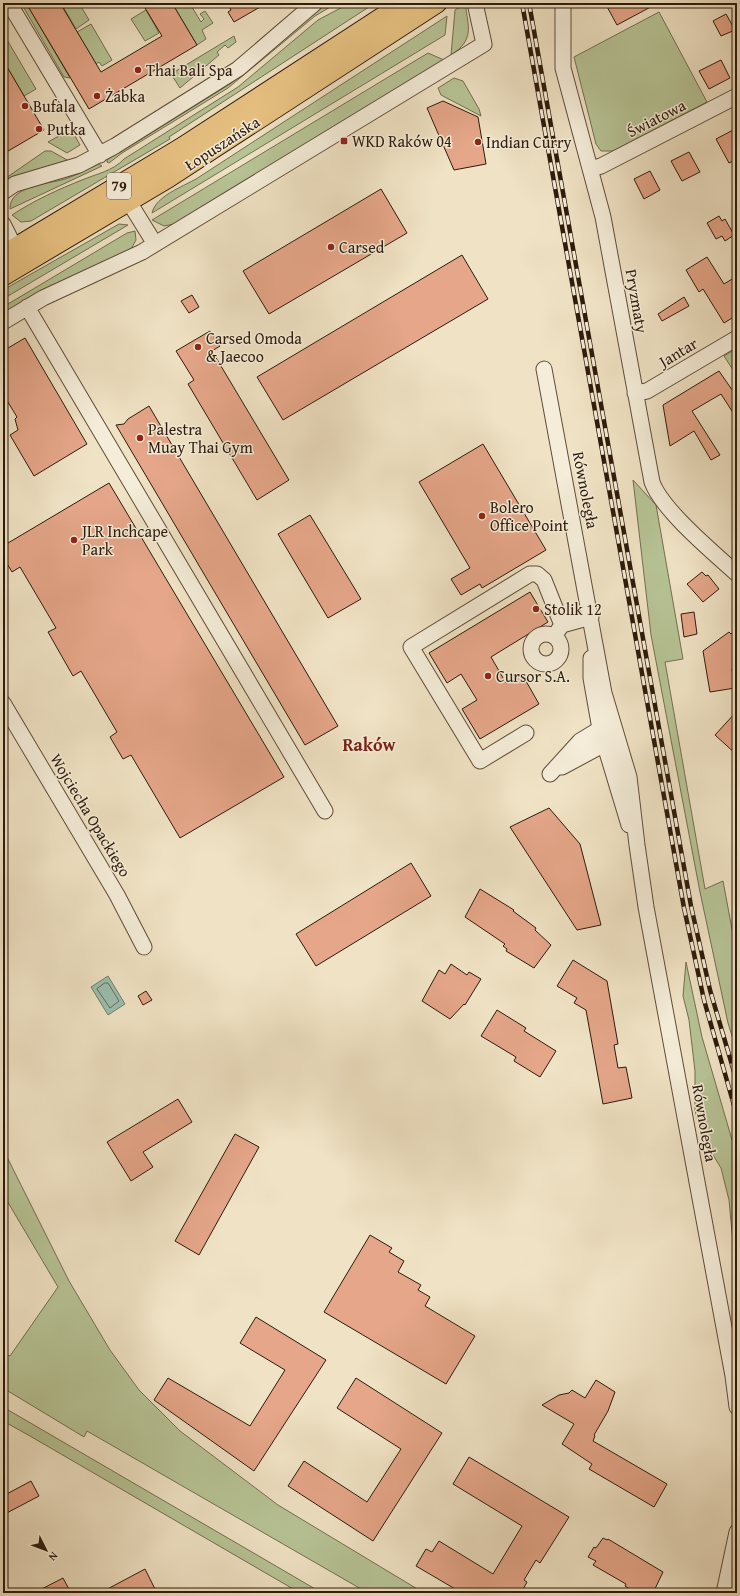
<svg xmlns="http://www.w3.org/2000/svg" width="740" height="1596" font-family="'Gentium Book Plus',serif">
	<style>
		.green { fill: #b7c496; stroke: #726f50 }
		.water { fill: #9bbfaf; stroke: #6f7d6d }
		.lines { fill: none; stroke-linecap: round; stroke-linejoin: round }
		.shore { stroke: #646c5d; stroke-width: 1 }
		.building { fill: #e5a689; stroke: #2d1a0b }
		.minor-casing { stroke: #5e4c3a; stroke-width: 17 }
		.major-casing { stroke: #2d1a0b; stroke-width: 21 }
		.minor { stroke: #f5edd9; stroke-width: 15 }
		.major { stroke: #e8c282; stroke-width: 19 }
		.rail-casing { stroke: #2d1a0b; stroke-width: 4.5 }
		.rail { stroke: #f5edd9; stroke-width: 3; stroke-dasharray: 9; stroke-linecap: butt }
		.poi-dot { fill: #8f2418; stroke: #f5edd9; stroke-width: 1.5 }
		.labels { text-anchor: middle; stroke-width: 3; stroke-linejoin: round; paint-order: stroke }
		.shield { fill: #f5edd9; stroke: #695949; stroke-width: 1 }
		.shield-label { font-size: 15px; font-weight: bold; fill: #2d1a0b }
		.poi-label { font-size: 16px; fill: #2d1a0b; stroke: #f5edd9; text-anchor: start }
		.street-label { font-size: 16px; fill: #2d1a0b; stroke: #f5edd9 }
		.quarter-label { font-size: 18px; font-weight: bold; fill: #7a1f14; stroke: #f5edd9 }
	</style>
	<rect width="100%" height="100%" fill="#f0e3c5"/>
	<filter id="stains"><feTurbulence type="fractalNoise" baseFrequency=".005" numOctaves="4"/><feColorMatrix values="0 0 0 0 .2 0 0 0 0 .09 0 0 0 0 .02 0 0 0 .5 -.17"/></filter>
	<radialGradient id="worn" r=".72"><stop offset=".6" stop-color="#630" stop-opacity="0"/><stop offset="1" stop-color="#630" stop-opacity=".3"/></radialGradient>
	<path class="green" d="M21,3H26L70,78L64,77Z
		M61,3H79L89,20L76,29Z
		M172,3H192L193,6L192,7L201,22L204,19L200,14L205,11L213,23L202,30L206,39L197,45Z
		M327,3H337L315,16L228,88L122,153L109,163L107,162V160L230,84Z
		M350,3H375L169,137L170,139L31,221L21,222L12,215C33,201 59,189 82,180C96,174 113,171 124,159L238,87L318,20Z
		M465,4C469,28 474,40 451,55L455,10Z
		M146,10L159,33L145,41L131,19Z
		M659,12L707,102L613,151H601L596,144L574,57Z
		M447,16L445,35L152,213C156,196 182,187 196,179Z
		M91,24L112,60L102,66L99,62L96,64L77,32Z
		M3,33L36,89L24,96L3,60Z
		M234,36L236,42L228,48L225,45L217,52L219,55L180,88L171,74Z
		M428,53L444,60L174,224L164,226L152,220Z
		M454,78L463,81L479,109L481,116L441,95L438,88Z
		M66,132L74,134L80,145L67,153L48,142Z
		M45,151H51L69,161L3,180Z
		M99,164L102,166L10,209C9,186 48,184 65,179C77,175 88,169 99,164Z
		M119,224L128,225L3,299V290Z
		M135,231L136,240L131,249L38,292L3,313V307L127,233Z
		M737,348V376L724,356Z
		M633,480L656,505L683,659L665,662L705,889L723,881L737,956V1052L728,1023L700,892L651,635Z
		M686,962L702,1037L737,1157V1285L729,1200L721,1168L702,1137L695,1110V1071L689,1020L683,996Z
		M3,1149L69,1281L110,1350L139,1390L180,1431L278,1505L424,1593H368L87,1431L84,1437L3,1388V1353L10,1356L58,1287L3,1194Z
		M3,1407L281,1569L322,1593H300L30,1436L3,1421Z"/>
	<path class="water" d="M108,976L125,1004L108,1015L91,987Z"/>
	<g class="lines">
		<path class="shore" d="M105,983H108L119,1001L110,1008L97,989Z"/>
	</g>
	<path class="building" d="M26,3H60L101,72L162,36L142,3H172L197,45L89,109Z
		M227,3H267L234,22L228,12L231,10Z
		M605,3H658L617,25Z
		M726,14L735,30L721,36L713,21Z
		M3,60L44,130L3,154Z
		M721,60L730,78L709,89L699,71Z
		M443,101L478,117L486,164L454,170L427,108Z
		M737,128V159L729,163L716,139Z
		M689,152L700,172L682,181L671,161Z
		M650,171L660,190L644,199L634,179Z
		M381,189L407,233L269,314L243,271Z
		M719,216L722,221L725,219L734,235L725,241L722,236L716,239L707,223Z
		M462,255L488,299L283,420L257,377Z
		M707,257L724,284L737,276V315L724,323L703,289L699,292L686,270Z
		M192,295L199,307L189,313L181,301Z
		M684,297L689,306L662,321L658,314Z
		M210,331L220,346L212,351L289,480L257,500L188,384L194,380L176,351Z
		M25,338L87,444L34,476L10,435L18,430L15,419L17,417L3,394V351Z
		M719,371L737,397V419L721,394L692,411L720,455L711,460L694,431L670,446L663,405Z
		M149,406L338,726L305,745L116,425L124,424L128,419Z
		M483,444L546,550L482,588L480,584L461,595L451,579L470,568L419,482Z
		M109,483L284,777L180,838L131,755L123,759L110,737L117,732L81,671L73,676L48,632L56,628L20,567L12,572L3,557V546Z
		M310,515L361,599L328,618L278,534Z
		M702,572L706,576L708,575L719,589L703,602L687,584Z
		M530,592L548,622L491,657L506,683L522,674L539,704L480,739L462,709L477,700L461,674L447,683L429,653Z
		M694,612L697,634L684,637L681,614Z
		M737,628V665L732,669L735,688L710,692L703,651L729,632L731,634Z
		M737,711V755L715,735Z
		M549,808L580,844L601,925L577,930L510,827Z
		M411,863L431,896L316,966L296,934Z
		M480,889L514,910L513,911L536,928L535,930L551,945L534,968L506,951L507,949L503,946L505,944L465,917Z
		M573,960L607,981L618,1044L614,1045L618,1068L626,1067L632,1098L603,1104L586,1010L574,1003L577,998L557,986Z
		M451,964L467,975L469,972L481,979L465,1005L464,1004L450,1019L422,1001L439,970L445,974Z
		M146,991L152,1000L143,1005L138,996Z
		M497,1010L526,1028L524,1031L556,1051L540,1077L514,1061L516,1057L481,1036Z
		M178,1099L192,1122L143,1152L153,1167L131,1181L107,1142Z
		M235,1134L259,1147L199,1255L175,1241Z
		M370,1235L392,1248L389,1252L404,1261L398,1272L421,1285L418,1290L430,1297L425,1306L475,1336L446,1384L324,1312Z
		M256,1317L326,1360L254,1471L154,1400L168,1378L250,1426L285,1370L240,1343Z
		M356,1378L442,1433L373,1541L288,1486L304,1461L367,1502L401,1449L337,1408Z
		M596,1380L615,1392L608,1411L594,1435L595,1436L593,1441L667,1484L654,1507L589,1469L592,1464L562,1444L574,1424L542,1405L559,1395L569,1393L572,1390L585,1398Z
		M469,1457L569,1517L540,1563L536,1560L524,1580L527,1582L521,1593H462L416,1566L426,1549L432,1552L439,1541L493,1574L522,1526L453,1484Z
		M31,1481L39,1496L3,1515V1496Z
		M603,1538L607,1540L608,1539L663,1572L653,1593H636L625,1586L626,1584L593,1565L596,1561L588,1557L594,1547L596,1548Z
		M145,1569L157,1593H100Z
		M63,1578L71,1593H34Z"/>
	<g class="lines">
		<defs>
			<path id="minor" d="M9,3L100,155
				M563,3V68L603,217L652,482C662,510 714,553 737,574
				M591,169L601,166L737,96
				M3,192L15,184L79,165L115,146L238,69L315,3
				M129,202L155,244
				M3,224L15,248
				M27,307L325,811
				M3,322L43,298L142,252L484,44L475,3
				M544,369L604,693L629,777L637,845L646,907L733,1376L737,1407
				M635,393L647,391L737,338
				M557,632L562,625L591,617
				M531 649a15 15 0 1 1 30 0a15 15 0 1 1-30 0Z
				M591,658V678L600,729L629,825
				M3,703L117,895L144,947
				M526,733L480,761L411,647L530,574H537L544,580L562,625
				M562,767L614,739
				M550,774L580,741L608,724
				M724,1593L737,1532"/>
			<path id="major" d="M3,255L181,148L404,3
				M3,276L168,178L437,3"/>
		</defs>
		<use href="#minor" class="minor-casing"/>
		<use href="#major" class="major-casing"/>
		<use href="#minor" class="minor"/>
		<use href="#major" class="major"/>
		<defs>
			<path id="rail" d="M522,3L684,908L704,1000L737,1116
				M529,3L691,906L710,990L737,1082"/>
		</defs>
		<use href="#rail" class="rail-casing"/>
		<use href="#rail" class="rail"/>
	</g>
	<g class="poi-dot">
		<circle cx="138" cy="70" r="4"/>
		<circle cx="97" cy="96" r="4"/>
		<circle cx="25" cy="106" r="4"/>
		<circle cx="39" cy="129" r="4"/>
		<rect x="340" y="137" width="8" height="8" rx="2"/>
		<circle cx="478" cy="142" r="4"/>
		<circle cx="331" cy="247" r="4"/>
		<circle cx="198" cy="347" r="4"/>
		<circle cx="140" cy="438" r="4"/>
		<circle cx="482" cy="516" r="4"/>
		<circle cx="74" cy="540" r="4"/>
		<circle cx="536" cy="609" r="4"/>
		<circle cx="488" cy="676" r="4"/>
	</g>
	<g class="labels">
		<rect class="shield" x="107" y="173" width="24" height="26" rx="3"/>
		<g class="shield-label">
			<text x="119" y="191">79</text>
		</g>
		<g class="poi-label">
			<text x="146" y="76">Thai Bali Spa</text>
			<text x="105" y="102">Żabka</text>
			<text x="33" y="112">Bufala</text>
			<text x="47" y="135">Putka</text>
			<text x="352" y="147">WKD Raków 04</text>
			<text x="486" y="148">Indian Curry</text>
			<text x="339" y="253">Carsed</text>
			<text x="206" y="344">Carsed Omoda<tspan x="206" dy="18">&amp; Jaecoo</tspan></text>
			<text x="148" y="435">Palestra<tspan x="148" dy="18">Muay Thai Gym</tspan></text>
			<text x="490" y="513">Bolero<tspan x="490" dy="18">Office Point</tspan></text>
			<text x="82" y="537">JLR Inchcape<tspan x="82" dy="18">Park</tspan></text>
			<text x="544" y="615">Stolik 12</text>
			<text x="496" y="682">Cursor S.A.</text>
		</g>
		<g class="street-label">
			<text transform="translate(656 118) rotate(-27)" y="6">Światowa</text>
			<text transform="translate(222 143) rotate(-33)" y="6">Łopuszańska</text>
			<text transform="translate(637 301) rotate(80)" y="6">Pryzmaty</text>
			<text transform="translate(678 352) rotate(-31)" y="6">Jantar</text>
			<text transform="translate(586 490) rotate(79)" y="6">Równoległa</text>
			<text transform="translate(91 815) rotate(59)" y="6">Wojciecha Opackiego</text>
			<text transform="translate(705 1123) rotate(80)" y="6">Równoległa</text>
		</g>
		<g class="quarter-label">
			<text x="369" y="751">Raków</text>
		</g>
	</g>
	<rect width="740" height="1596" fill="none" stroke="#f0e3c5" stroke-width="16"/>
	<rect x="4" y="4" width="732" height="1588" fill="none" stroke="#2d1a0b" stroke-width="2"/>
	<rect x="8" y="8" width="724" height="1580" fill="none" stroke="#2d1a0b"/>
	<g transform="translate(46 1550) rotate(132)" stroke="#f5edd9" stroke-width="3" paint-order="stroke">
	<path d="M0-3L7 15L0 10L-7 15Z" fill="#2d1a0b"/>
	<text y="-6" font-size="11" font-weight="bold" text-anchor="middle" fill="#2d1a0b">N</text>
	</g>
	<rect width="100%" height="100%" filter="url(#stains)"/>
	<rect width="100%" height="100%" fill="url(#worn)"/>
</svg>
